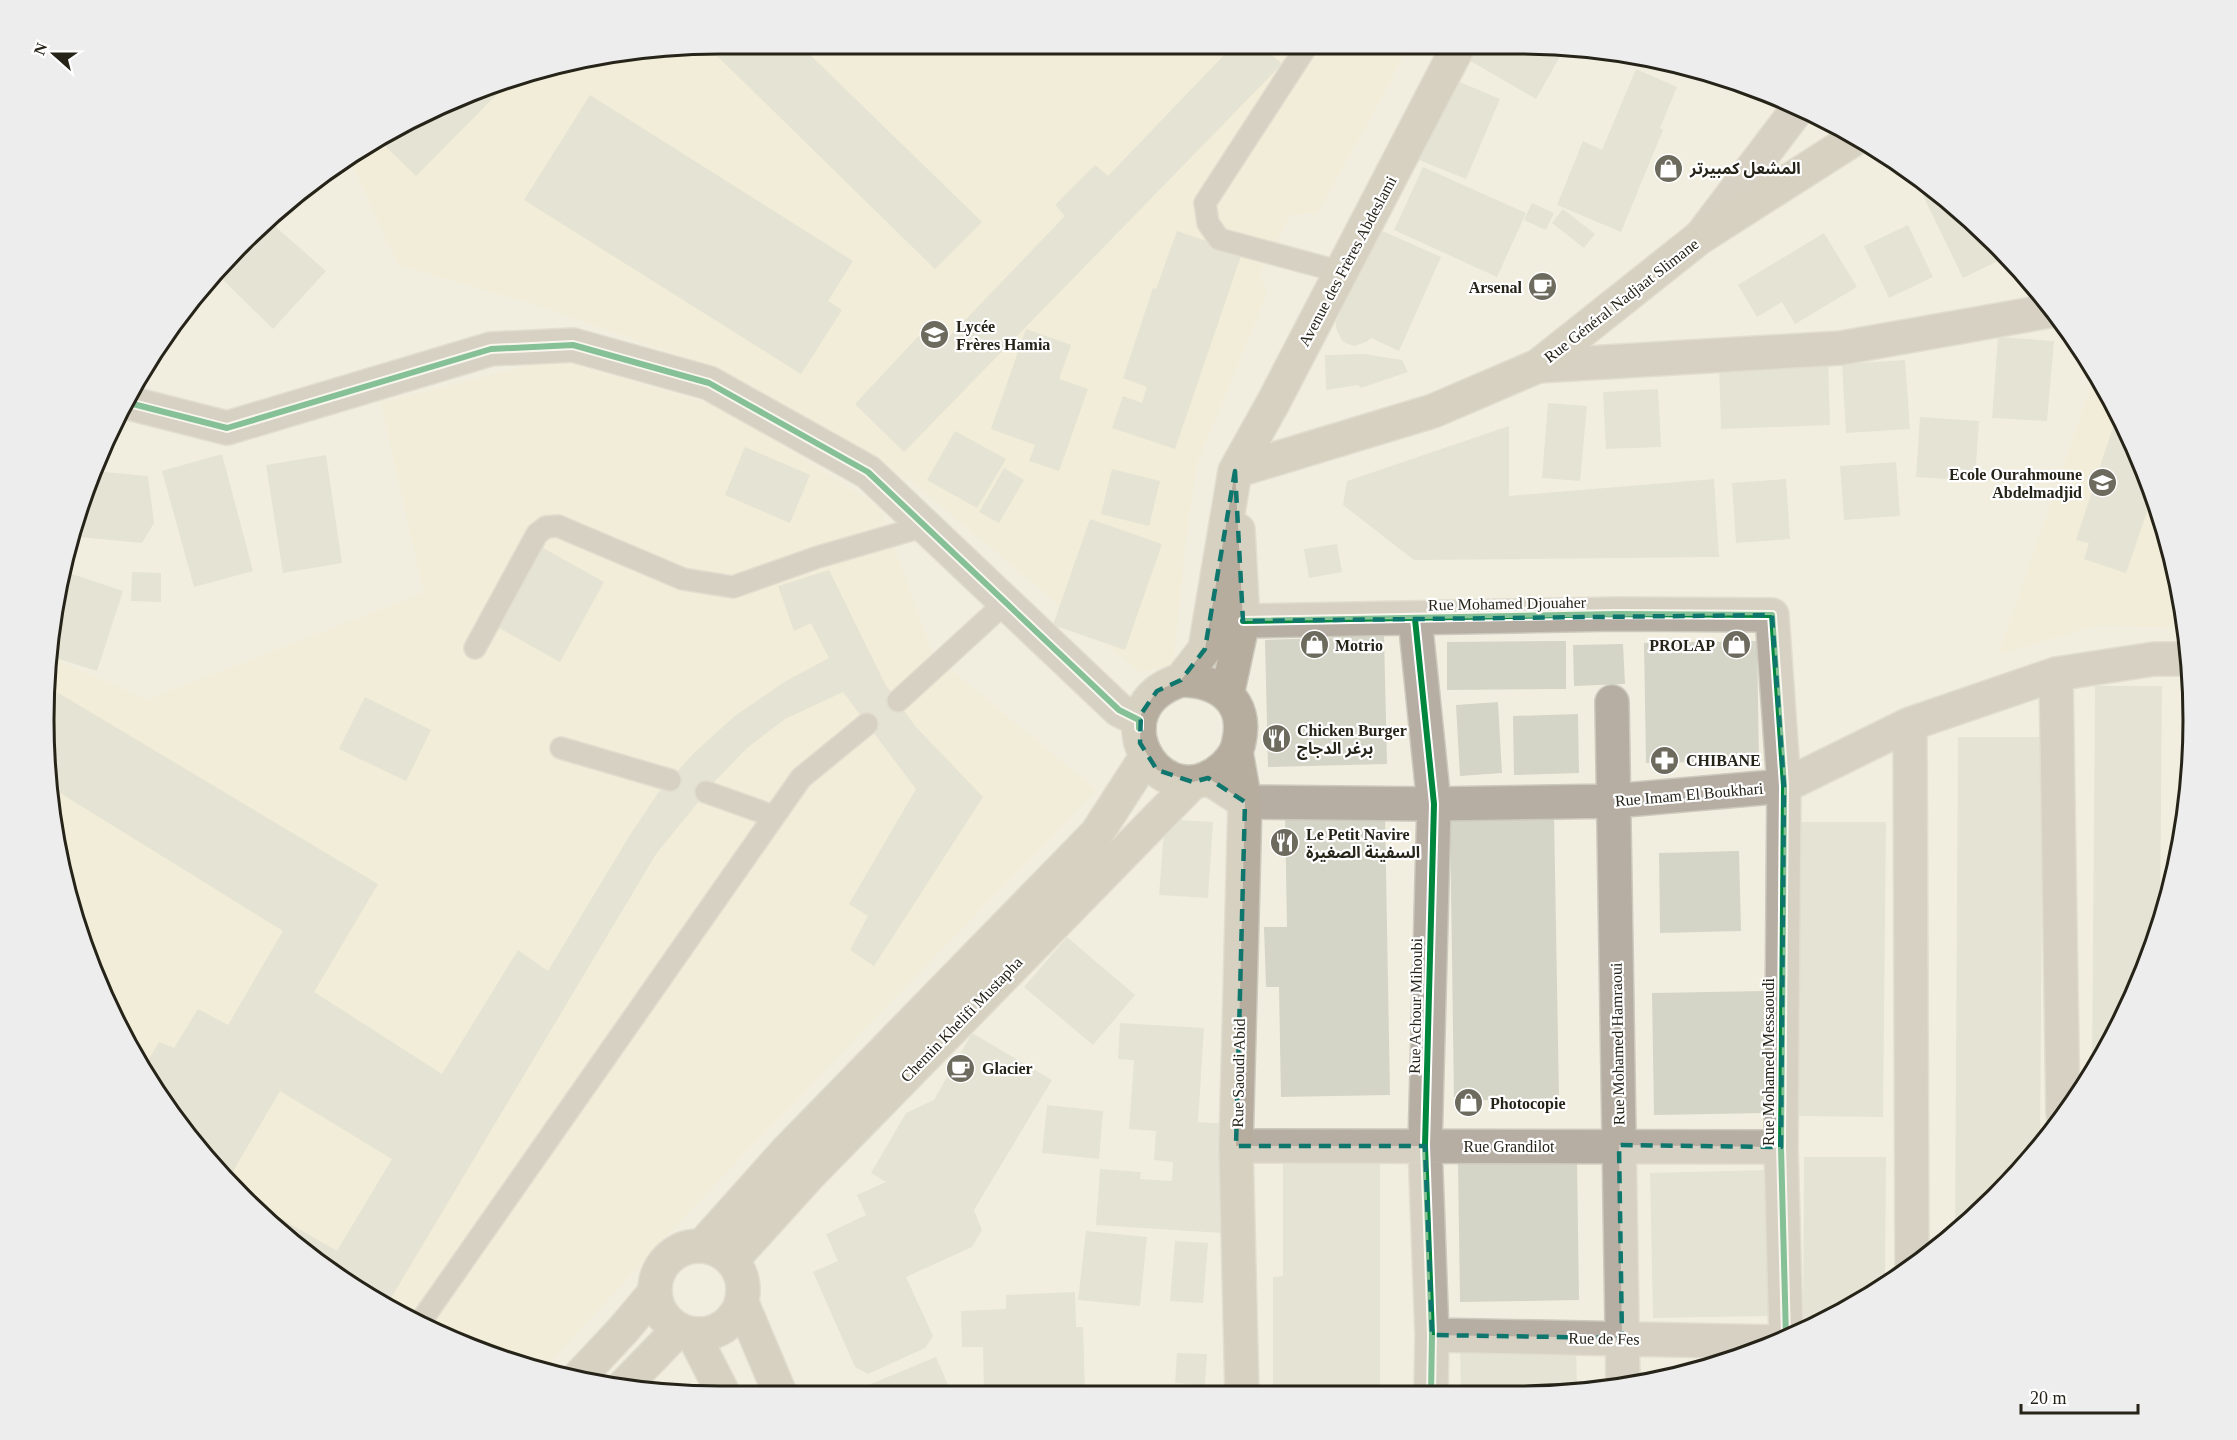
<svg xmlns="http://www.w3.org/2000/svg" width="2237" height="1440" font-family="'Times New Roman','Noto Sans Arabic',serif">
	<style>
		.built { fill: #f2ead1 }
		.building { fill: #d4d5c6 }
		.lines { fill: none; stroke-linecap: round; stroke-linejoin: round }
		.lane-casing { stroke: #ccc9bd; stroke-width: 24 }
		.street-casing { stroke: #ccc9bd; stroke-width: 36 }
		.secondary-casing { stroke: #ccc9bd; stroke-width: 36 }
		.lane { stroke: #b6ada3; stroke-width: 21 }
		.street { stroke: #b6ada3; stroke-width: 33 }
		.secondary { stroke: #b6ad9e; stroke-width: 33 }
		.cycleway-casing { stroke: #fff; stroke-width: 10 }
		.cycleway { stroke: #00873e; stroke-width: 6 }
		.marked { fill: none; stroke: #0f766e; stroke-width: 4.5; stroke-dasharray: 12 8; stroke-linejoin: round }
		.labels { text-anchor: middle; stroke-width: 4.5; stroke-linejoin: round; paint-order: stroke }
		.poi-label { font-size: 16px; font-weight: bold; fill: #262319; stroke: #fff; text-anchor: start }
		.street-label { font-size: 16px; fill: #262319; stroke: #fff }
		.rim { fill: none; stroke: #262319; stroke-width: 3 }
	</style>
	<rect width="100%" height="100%" fill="#f2eedf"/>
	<path class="built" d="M631,49H1406L1386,90L1317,213L1291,214L1259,273L1267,293L1197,463L1186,538L1173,665L1140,672L915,484L844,440L704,364L537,305L399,265L348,156L503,79Z
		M554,359L723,408L879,507L933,655L1096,790L732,1166L545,1367L461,1345L381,1306L274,1229L157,1096L95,979L66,895L45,765V676L49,657L147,700L424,593L381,403Z
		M2095,375L2124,420L2170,545L2184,627L2094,626L1999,654Z"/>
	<path class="building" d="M710,49H804L982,222L935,269Z
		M1230,49H1265L1282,64L904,452L855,404L928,326L944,342L1065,216L1055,205L1095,165L1108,176Z
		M1472,49H1564L1536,99L1467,59Z
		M1636,69L1677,87L1660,128L1663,130L1621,232L1557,205L1583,141L1602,150Z
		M514,77L416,176L379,140L503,79Z
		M1448,77L1500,99L1466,179L1414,158Z
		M590,95L853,261L828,301L842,310L801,374L524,200Z
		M1423,167L1526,213L1497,277L1394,230Z
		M1915,179L1963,211L2006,257L1963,278Z
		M1532,203L1554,213L1546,230L1524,220Z
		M1563,209L1595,234L1584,248L1552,223Z
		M269,221L326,271L273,329L218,275L234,257L231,254L242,241L251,234L254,236Z
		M1908,225L1933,277L1889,298L1864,246Z
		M1378,229L1441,257L1399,351L1371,338L1366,342L1354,346L1348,344L1342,341L1336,328V322Z
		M1177,231L1242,253L1175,449L1112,428L1123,396L1142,403L1147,387L1123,378L1153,288L1156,289Z
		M1824,233L1857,287L1795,324L1782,302L1757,317L1738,285Z
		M1026,329L1071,345L1059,379L1088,389L1059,471L1029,461L1035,445L991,429Z
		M1998,337L2054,341L2047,421L1992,418Z
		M1364,354L1402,360L1408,372L1361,388L1358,385L1326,390L1325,355Z
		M1828,357L1830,425L1721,429L1719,365Z
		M1905,360L1910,429L1846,433L1842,364Z
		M1658,389L1661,447L1606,449L1603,392Z
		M1548,403L1587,406L1580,481L1542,478Z
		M2118,412L2124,420L2152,497L2126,573L2084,559L2089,543L2076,540Z
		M1920,417L1979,421L1975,481L1916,477Z
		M1509,426V496L1714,479L1719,557L1414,560L1343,505L1347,481Z
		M955,431L1006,459L977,508L927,480Z
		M745,447L810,475L790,523L725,495Z
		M222,454L253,571L194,587L162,471Z
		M326,455L342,563L283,573L266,465Z
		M1896,462L1900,516L1844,520L1840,466Z
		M1004,468L1024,480L999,523L979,512Z
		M1112,469L1160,481L1149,526L1101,514Z
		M94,471L148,476L154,523L142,543L79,537L83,495Z
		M1786,479L1790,539L1736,543L1732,483Z
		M1090,519L1162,544L1125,650L1053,625Z
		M536,544L604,582L560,662L492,624Z
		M1337,544L1342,572L1309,578L1304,549Z
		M829,570L885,684L915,726L983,797L874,966L850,950L868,916L849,904L916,789L843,692L785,719L747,748L716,780L656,854L385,1308L274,1229L250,1201L337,1251L392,1159L280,1091L229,1178L157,1096L143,1069L159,1042L174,1048L198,1009L228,1025L283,931L49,786L45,765V685L378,884L314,992L442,1074L518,950L548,971L630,835L658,793L694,753L736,715L786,681L829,658L811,623L794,631L778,586Z
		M66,572L123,591L97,671L49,656Z
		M132,572L161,573V602L131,601Z
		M1384,636L1387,764L1268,767L1265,640Z
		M1566,641V689L1447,690V642Z
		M1757,641L1759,761L1646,763L1644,643Z
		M1623,644L1625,684L1574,686L1573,645Z
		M2095,686H2162L2160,925L2158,937L2103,1058L2092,1074Z
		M365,697L431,730L406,781L339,749Z
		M1498,702L1502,773L1460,776L1456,705Z
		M1578,714L1579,773L1514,775L1513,716Z
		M1958,737H2043L2040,1146L2026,1166L1955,1233Z
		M1385,812L1390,1095L1281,1097L1279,987H1266L1264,927H1287L1285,814Z
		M1554,813L1559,1098L1454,1101L1450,815Z
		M1165,819L1213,822L1208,898L1159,895Z
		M1798,822H1886L1883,1117L1795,1116Z
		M1739,851L1741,931L1660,933L1659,853Z
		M1067,937L1135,995L1093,1045L1024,987Z
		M1764,991L1766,1113L1654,1115L1652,993Z
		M1120,1023L1204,1028L1198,1122L1230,1124L1222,1233L1096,1225L1100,1169L1141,1172L1140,1179L1172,1181L1173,1162L1154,1160L1156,1131L1129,1129L1134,1060L1118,1059Z
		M972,1033L1052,1080L974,1210L982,1230L972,1247L906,1277L933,1336L925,1348L868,1374L855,1367L813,1272L838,1261L826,1234L866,1215L857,1195L886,1182L871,1173L906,1113L934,1100Z
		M1047,1105L1103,1111L1099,1159L1042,1153Z
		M1804,1157H1886L1885,1284L1817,1327L1803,1332Z
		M1577,1161L1579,1300L1460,1302L1458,1163Z
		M1380,1163V1394H1273V1277L1283,1276V1164Z
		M1767,1170L1769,1316L1653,1318L1650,1173Z
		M1086,1231L1147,1237L1140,1306L1078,1300Z
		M1175,1241L1208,1243L1203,1303L1170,1301Z
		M1075,1292L1076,1327H1083L1085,1393L984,1392L983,1347H962L961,1311L1006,1309V1295Z
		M1576,1339L1577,1392L1561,1395H1461L1460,1341Z
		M1177,1353L1207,1354L1205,1385L1175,1383Z
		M936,1357L951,1392H863L861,1388Z
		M1709,1359L1731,1358V1359L1709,1367Z"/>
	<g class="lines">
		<defs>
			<path id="lane" d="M1305,49L1205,203L1208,223L1219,239L1341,272
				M475,648L537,534L546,527L558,526L683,579L733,587L818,557L925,526
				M898,701L1005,603
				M561,748L670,780
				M706,792L773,816
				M419,1324L801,778L867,724"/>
			<path id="street" d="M1702,235L1799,107
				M1538,366L1841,348L2055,310
				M125,402L227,428L491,349L573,345L709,383L868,472L1119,710L1139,720V728
				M1415,619L1434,804L1425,1146L1432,1335L1431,1394
				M1243,621L1617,614L1772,615L1784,786L1781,1147L1786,1338
				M2056,674L2063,1114
				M1612,702L1623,1385
				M1910,724L1912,1267
				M1208,778L1245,802L1434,804L1614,801L1784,786L1910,724L2056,674L2154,659H2189
				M1236,1146L1781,1147
				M1432,1335L1776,1342"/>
			<path id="secondary" d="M1235,471L1433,411L1538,366L1699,238L1854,139
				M1181,680L1205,649L1235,471L1273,403L1457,49
				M1181,680C1219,680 1248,701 1239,741C1237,755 1226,767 1215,774C1155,812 1097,707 1181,680Z
				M1227,695L1243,621L1238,530
				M1236,752L1245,802L1236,1146L1242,1394
				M703,1245L787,1151L1097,833L1146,757
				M655 1290a44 44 0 1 1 88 0a44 44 0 1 1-88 0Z
				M733,1259L810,1174L1193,782
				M742,1303L779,1391
				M693,1334L722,1391
				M579,1377L623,1330L655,1292
				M622,1388L679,1329"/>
		</defs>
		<use href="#lane" class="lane-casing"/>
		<use href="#street" class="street-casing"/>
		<use href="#secondary" class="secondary-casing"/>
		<use href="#lane" class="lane"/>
		<use href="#street" class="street"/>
		<use href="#secondary" class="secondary"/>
		<defs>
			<path id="cycleway" d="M125,402L227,428L491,349L573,345L709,383L868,472L1119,710L1139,720V728
				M1415,619L1434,804L1425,1146L1432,1335L1431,1394
				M1243,621L1617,614L1772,615L1784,786L1781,1147L1786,1338"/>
		</defs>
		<use href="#cycleway" class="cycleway-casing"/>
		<use href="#cycleway" class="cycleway"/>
	</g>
	<path d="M0 0H2237V1440H0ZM1235,471L1243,621L1772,615L1784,786L1781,1147L1619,1145L1622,1338L1432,1335L1425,1146H1236L1245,802L1208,778L1193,782L1157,770L1140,743L1141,714L1157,691L1181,680L1205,649Z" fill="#f2eedf" fill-opacity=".55" fill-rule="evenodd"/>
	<path class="marked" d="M1235,471L1243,621L1772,615L1784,786L1781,1147L1619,1145L1622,1338L1432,1335L1425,1146H1236L1245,802L1208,778L1193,782L1157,770L1140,743L1141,714L1157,691L1181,680L1205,649Z"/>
	<defs>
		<symbol id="shop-disc" viewBox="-11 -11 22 22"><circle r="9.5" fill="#6d6a5e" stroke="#fff"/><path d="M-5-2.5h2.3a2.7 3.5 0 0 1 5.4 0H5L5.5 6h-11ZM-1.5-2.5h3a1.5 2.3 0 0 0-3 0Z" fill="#fff"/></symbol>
		<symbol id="cafe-disc" viewBox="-11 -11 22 22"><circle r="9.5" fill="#6d6a5e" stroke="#fff"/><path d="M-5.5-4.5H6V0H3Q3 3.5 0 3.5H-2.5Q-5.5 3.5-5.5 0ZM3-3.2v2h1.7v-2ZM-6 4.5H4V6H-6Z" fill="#fff"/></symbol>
		<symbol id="school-disc" viewBox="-11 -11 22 22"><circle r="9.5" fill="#6d6a5e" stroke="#fff"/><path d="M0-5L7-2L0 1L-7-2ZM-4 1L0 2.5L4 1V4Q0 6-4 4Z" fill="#fff"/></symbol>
		<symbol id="restaurant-disc" viewBox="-11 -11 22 22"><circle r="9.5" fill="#6d6a5e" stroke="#fff"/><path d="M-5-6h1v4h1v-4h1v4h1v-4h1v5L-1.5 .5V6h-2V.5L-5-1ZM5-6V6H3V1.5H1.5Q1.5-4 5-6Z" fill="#fff"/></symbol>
		<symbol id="pharmacy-disc" viewBox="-11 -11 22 22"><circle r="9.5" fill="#6d6a5e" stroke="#fff"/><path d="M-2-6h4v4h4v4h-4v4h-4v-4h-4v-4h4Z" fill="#fff"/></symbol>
	</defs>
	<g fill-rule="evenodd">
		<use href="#shop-disc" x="1652" y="152" width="33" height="33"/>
		<use href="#cafe-disc" x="1526" y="270" width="33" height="33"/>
		<use href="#school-disc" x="918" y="318" width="33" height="33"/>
		<use href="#school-disc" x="2086" y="466" width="33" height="33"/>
		<use href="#shop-disc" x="1298" y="628" width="33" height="33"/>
		<use href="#shop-disc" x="1720" y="628" width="33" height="33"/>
		<use href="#restaurant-disc" x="1260" y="722" width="33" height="33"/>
		<use href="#pharmacy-disc" x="1648" y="744" width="33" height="33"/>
		<use href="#restaurant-disc" x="1268" y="826" width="33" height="33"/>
		<use href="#cafe-disc" x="944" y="1052" width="33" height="33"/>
		<use href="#shop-disc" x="1452" y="1086" width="33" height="33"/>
	</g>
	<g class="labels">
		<g class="poi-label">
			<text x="1690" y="174">المشعل كمبيرتر</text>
			<text x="1522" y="293" text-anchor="end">Arsenal</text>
			<text x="956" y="332">Lycée<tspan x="956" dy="18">Frères Hamia</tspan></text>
			<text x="2082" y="480" text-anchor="end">Ecole Ourahmoune<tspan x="2082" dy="18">Abdelmadjid</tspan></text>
			<text x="1335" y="651">Motrio</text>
			<text x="1715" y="651" text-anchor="end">PROLAP</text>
			<text x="1297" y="736">Chicken Burger<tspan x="1297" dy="18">برغر الدجاج</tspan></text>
			<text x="1686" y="766">CHIBANE</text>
			<text x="1306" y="840">Le Petit Navire<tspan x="1306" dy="18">السفينة الصغيرة</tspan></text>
			<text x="982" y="1074">Glacier</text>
			<text x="1490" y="1109">Photocopie</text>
		</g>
		<g class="street-label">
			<text transform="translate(1347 261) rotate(-62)" y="6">Avenue des Frères Abdeslami</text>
			<text transform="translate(1621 300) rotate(-38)" y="6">Rue Général Nadjaat Slimane</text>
			<text transform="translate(1507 603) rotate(-1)" y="6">Rue Mohamed Djouaher</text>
			<text transform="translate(1689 794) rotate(-5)" y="6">Rue Imam El Boukhari</text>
			<text transform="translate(1415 1006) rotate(-89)" y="6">Rue Achour Mihoubi</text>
			<text transform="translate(961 1019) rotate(-46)" y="6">Chemin Khelifi Mustapha</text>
			<text transform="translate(1617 1044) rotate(-91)" y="6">Rue Mohamed Hamraoui</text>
			<text transform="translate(1768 1062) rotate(-90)" y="6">Rue Mohamed Messaoudi</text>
			<text transform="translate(1238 1073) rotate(-89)" y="6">Rue Saoudi Abid</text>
			<text x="1509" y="1152">Rue Grandilot</text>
			<text transform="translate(1604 1338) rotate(1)" y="6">Rue de Fes</text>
		</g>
	</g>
	<path d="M0 0H2237V1440H0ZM720 54H1517A666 666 0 0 1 2183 720V720A666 666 0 0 1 1517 1386H720A666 666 0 0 1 54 720V720A666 666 0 0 1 720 54Z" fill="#eeeded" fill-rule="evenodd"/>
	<path class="rim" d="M720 54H1517A666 666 0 0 1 2183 720V720A666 666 0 0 1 1517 1386H720A666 666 0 0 1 54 720V720A666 666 0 0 1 720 54Z"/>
	<g transform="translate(54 54) rotate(291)" stroke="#ffffff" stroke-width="4.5" paint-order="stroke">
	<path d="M0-4.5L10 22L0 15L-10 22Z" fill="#262319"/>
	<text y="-9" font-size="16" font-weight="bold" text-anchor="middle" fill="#262319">N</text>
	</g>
	<path d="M2021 1404v9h117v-9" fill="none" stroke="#262319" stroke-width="3"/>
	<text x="2030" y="1404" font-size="18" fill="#262319" stroke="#ffffff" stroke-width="4.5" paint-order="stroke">20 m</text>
</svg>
